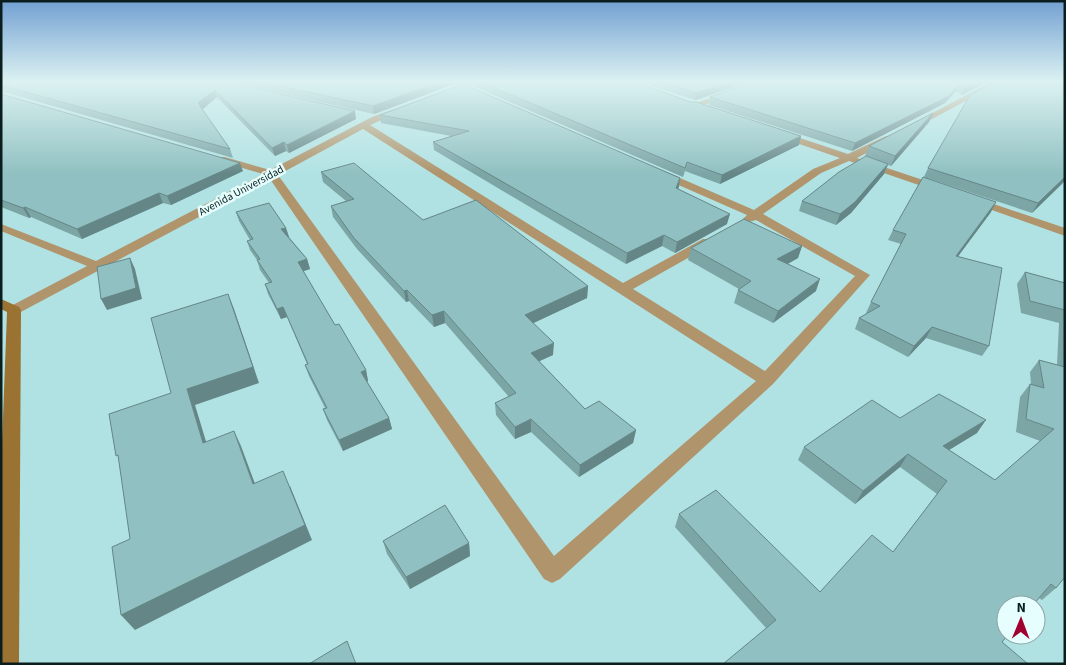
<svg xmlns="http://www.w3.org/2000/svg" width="1066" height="665" font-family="'Source Sans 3',sans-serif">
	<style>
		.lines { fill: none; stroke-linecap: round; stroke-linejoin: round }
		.street { fill: #af946c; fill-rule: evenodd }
		.secondary { fill: #9a7231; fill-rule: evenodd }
		.wall { fill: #7ca5a6 }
		.shaded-wall { fill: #658687 }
		.building { fill: #90c0c1; stroke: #658687 }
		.labels { text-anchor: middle; stroke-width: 5; stroke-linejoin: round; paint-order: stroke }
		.far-street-label { font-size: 11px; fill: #0a1e1e; stroke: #e6fefe }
	</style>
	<rect width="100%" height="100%" fill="#b1e2e3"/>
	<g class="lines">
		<path class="street" d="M468,81H478L451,95L444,93Z
			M759,81H771L695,108L688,106Z
			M993,81H1003L917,127L910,125Z
			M395,109L402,111L370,125L623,283L703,239H711L713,242L711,245L633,289L765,371L855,276L756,220L749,222L745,221L743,219L747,215L658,176V172H666L754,210L813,169L840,158L779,137V133H785L848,154L886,136L891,139L889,141L857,158L944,187L945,189L944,191H936L849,161L821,173L763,214L870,275L773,384L560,579L552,583L544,579L270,179L19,313H9L7,310L9,307L87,266L1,231V224L96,261L263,174L219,161V157H225L270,170L372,117ZM363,129L756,381L554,556L278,175Z
			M976,198L1065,228V236L972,203L970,201L972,199Z"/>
		<path class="secondary" d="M1,299L19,307L21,310L19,664H1V470L7,312L1,309Z"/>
	</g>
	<path class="wall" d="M1,81H224L356,119L289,153L286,151L275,156L217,97L202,110L230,149L233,158L1,91Z
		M227,81H462L374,114Z
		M473,81H633L690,102L801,136L799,145L720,184L685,171L683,177L473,86Z
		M637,81H753L695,100Z
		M989,81L962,95L956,91L945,103L852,151L709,105L710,97Z
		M1065,81V180L1032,213L927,178L991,212L958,256L989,346L982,356L926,338L908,357L855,329L859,318L868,313H866L871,302L901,244L888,240L893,230L924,177L928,168Z
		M463,84L680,178L678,189L727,224L675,253L662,246L626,264L434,150L433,142L451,136L381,123L380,115Z
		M1,94L243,171L171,205L163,203L82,239L31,217L29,218L1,207Z
		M933,113L929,122L891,166L888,165L884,174L851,213L836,225L799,211L802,201L866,156H865L869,146Z
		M321,172L423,220L588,286L587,298L533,323L553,355L539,361L585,409L636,430L633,443L579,477L531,432L515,439L496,415L495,403L509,397L445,323L434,327L409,301L406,302L357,249L333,217L331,206L346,201L323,182Z
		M236,212L286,228L289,237L307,259L310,269L303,271L335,325L366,370L368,381L367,382L389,418L392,429L343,451L327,420L323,409L325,408L309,376L305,365L307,364L287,317L281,319L268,294L265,284L269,283L260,270L257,260L250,250L247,241L250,240L239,221Z
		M802,246L798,258L787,264L816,291L773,323L734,303L738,290L739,289L688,260L691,248Z
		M1025,272L1065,283V577L1056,588L1042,600L1039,598L1002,642L766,628L675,527L679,514L820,592L893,552L937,494L900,467L855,504L798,460L804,447L900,418L977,433L949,450L995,480L1040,441L1016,432L1020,397L1030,384H1031L1030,372L1039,360L1057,365L1059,323L1021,313L1017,284Z
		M383,541L469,543L470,556L410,589L387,554Z"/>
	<path class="shaded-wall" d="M442,81H462L374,114L373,106Z
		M732,81H753L695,100L696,93Z
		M978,81H989L962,95L965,88Z
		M959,84L956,91L945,103L852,151L855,143Z
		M215,90L217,97L200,111L198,103Z
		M355,111L356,119L289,153L287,145Z
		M933,113L929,122L891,166L895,156Z
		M801,136L799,145L720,184L722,175Z
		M284,142L286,151L275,156L272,148Z
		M240,163L243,171L171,205L167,196Z
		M888,164L884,174L851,213L836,225L840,214Z
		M1065,175V180L1062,184L1032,213L1038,203Z
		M680,178L679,187L674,197L676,188Z
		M159,193L163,203L82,239L77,229Z
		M996,202L991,212L951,266L956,256Z
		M25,207L31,217L29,218L23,208Z
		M730,214L727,224L675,253L677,242Z
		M286,228L289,237L284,239L281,229Z
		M664,235L662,246L626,264L627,253Z
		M802,246L798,258L774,272L777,259Z
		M130,258L135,269L142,299L107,310L101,299Z
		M307,259L310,269L301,272L298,262Z
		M820,279L816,291L773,323L778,311Z
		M588,286L587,298L525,327V315Z
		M407,290L409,301L406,302L404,291Z
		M228,294L234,309L259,383L195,405L211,458L203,443L187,389Z
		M283,307L287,317L281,319L277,309Z
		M444,311L445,323L434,327L432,315Z
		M932,327L926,338L908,357L914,346Z
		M554,343L553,355L531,365V353Z
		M366,370L368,381L364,383L361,372Z
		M389,418L392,429L343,451L339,440Z
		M531,419V432L515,439V427Z
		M986,420L977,433L934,459L943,446Z
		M636,430L633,443L579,477L580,465Z
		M234,431L241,446L261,500L253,484Z
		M908,454L900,467L855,504L863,491Z
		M290,486L312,540L135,630L121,615Z
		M469,543L470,556L410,589L406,577Z"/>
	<path class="building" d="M1,81H224L355,111L287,145L284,142L272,148L215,90L198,103L230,149L1,85Z
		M257,81H442L373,106Z
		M478,81H633L690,102H696L801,136L722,175L687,162L685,168Z
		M660,81H732L696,93Z
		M757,81H978L965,88L959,84L949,96L855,143L710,97Z
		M997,81H1065V177L1038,203L928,168L970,95Z
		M463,84L680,178L676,188L730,214L677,242L664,235L627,253L433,142L469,131L380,115Z
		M1,94L240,163L167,196L159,193L77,229L25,207L23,208L1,200Z
		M933,113L895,156L869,146Z
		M866,156L888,164L855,202L840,214L802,201L839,172Z
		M354,163L423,220L476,200L588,286L525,315L554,343L531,353L585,409L599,401L636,430L580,465L531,419L515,427L495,403L516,393L444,311L432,315L407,290L404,291L354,238L331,206L354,199L321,172Z
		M923,177L996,202L956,256L1002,268L989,346L932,327L914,346L859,318L880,306L871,302L906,234L893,230Z
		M269,203L286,228L281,229L307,259L298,262L335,325L339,324L366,370L361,372L389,418L339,440L323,409L327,408L305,365L308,364L283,307L277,309L265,284L272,282L257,260L260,259L247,241L253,239L236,212Z
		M744,219L802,246L777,259L820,279L778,311L738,290L751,281L691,248Z
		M130,258L136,288L101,299L97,267Z
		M1025,272L1065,283V310L1030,301Z
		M228,294L253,367L187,389L203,443L234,431L253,484L283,471L305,525L121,615L112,547L130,539L118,455L116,456L109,414L171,393L151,318Z
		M1039,360L1065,367V577L1056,588L1051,584L1033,605H1006V635H1008L1002,642L1028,664H723L776,620L679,514L716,490L820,592L872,535L893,552L947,481L908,454L863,491L804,447L872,400L900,418L939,394L986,420L943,446L995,480L1054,429L1026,419L1030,384L1044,388Z
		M445,505L469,543L406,577L383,541Z
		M347,641L356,664H309Z"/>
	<linearGradient id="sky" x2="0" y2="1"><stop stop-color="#72a0d2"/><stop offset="0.47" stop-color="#dcf2f2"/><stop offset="1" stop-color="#dcf2f2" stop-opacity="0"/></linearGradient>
	<rect width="1066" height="174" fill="url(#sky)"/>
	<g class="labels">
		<g class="far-street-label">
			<text transform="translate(241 190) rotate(-28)" y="4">Avenida Universidad</text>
		</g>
	</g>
	<rect width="1066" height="665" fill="none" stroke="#0a1e1e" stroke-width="5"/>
	<g transform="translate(1021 620) rotate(1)"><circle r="24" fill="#e6fefe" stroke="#8ea4a4"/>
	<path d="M0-4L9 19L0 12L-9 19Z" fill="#a10130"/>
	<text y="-8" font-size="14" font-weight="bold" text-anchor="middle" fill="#0a1e1e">N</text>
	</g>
</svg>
